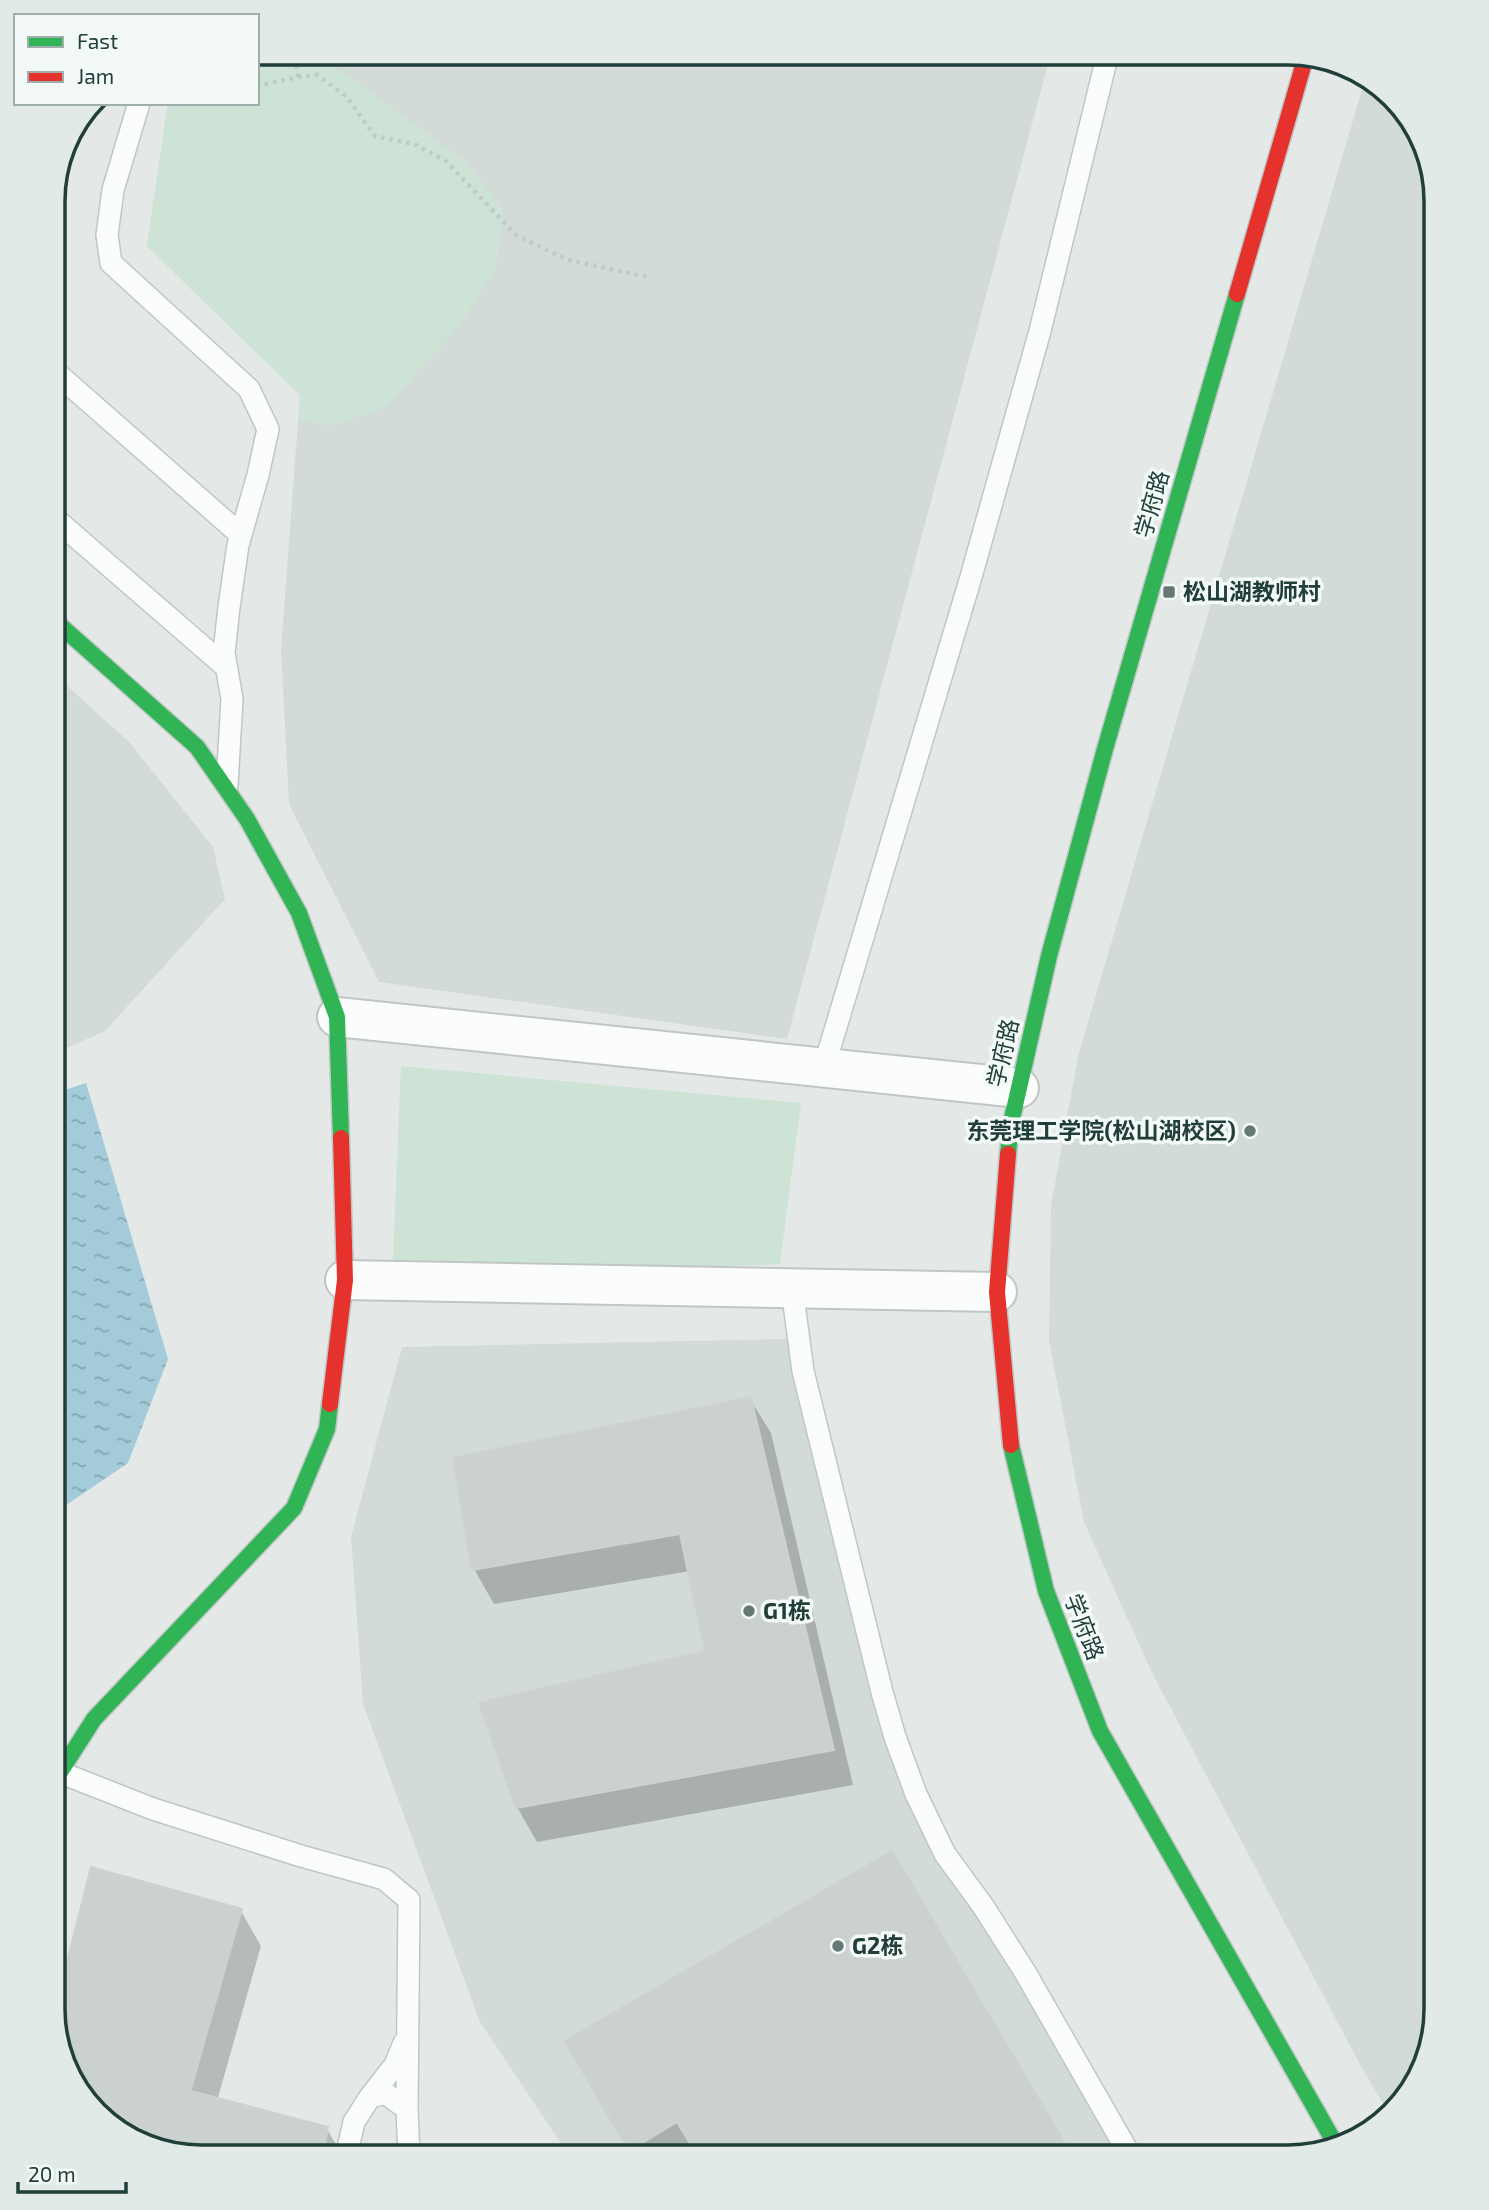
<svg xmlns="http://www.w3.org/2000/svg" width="1489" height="2210" font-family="'Exo 2','Noto Sans SC',sans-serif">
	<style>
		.built { fill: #d2dbd8 }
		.green { fill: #cde3d6 }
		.water { fill: url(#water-ripples) }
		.shadow { fill: #0003 }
		.building { fill: #cbd1cf; stroke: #cdd2d1; stroke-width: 2 }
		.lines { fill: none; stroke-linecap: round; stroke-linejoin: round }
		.lane-casing { stroke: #c1c6c5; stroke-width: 24 }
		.street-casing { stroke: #c1c6c5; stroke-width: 42 }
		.fast-casing { stroke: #bfc7c5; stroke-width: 19 }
		.jam-casing { stroke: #bfc7c5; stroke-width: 19 }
		.path { stroke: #c1cac7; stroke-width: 4.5; stroke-dasharray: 3.5 5; stroke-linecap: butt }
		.lane { stroke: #fbfcfc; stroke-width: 21 }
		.street { stroke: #fbfcfc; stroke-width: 38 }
		.fast { stroke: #30b455; stroke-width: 16 }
		.jam { stroke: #e5322d; stroke-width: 16 }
		.poi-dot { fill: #657a77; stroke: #f2f9f6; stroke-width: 2.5 }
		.labels { text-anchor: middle; stroke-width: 7; stroke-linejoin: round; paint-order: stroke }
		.street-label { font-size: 23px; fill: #213e3a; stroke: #f2f9f6 }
		.poi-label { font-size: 23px; font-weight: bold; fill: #213e3a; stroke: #f2f9f6; text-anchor: start }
		.rim { fill: none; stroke: #213e3a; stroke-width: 3.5 }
	</style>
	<defs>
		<pattern id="water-ripples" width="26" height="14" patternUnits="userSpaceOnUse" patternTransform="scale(1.75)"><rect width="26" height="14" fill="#a3cbd9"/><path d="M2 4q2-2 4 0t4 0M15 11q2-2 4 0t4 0" fill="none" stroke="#84a6b1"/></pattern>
	</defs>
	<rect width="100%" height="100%" fill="#e4e9e8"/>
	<path class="built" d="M257,53H1051L787,1039L379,982L289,804L281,649L300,395L147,246L168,103H257Z
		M1366,76L1370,77L1417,127L1436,201V2010L1416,2084L1388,2112L1362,2068L1153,1675L1084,1522L1049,1341L1051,1206L1078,1056Z
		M53,673L129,742L213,847L225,899L105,1031L53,1054Z
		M788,1339L870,1644L966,1896L1129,2157H570L480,2022L363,1704L351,1537L402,1347Z"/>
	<path class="green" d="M257,53H311L360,84L466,162L503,210L496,267L460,325L386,407L331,426L298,419L300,395L147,246L168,103H257Z
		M401,1066L801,1103L780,1264L392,1281Z"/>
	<path class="water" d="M86,1083L168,1359L128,1463L53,1514V1094Z"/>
	<path class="shadow" d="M750,1399L771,1433L853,1785L537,1842L517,1807L707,1653L690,1571L494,1604L474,1569Z
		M892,1853L1071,2157H634L567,2042Z
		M92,1869L241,1911L261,1946L217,2101L327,2129L343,2157H191L119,2133L72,2083L54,2017Z"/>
	<path class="building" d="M751,1397L834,1750L516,1808L479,1703L705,1651L680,1534L472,1570L453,1458Z
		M892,1851L1073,2157H698L677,2122L629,2151L565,2041Z
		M91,1867L242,1909L190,2092L328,2127L322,2157H191L119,2133L72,2083L54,2013Z
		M65,2058L328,2127L322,2157H191L119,2133L72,2083Z"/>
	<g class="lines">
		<defs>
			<path id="lane" d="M139,103L113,190L107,235L111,263L249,389L268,429L258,475L238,545L229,607L224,653L232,699L227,785
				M53,370L241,535
				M53,517L226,667
				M824,1067L971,577L1040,331L1108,53
				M792,1289L803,1371L882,1692L895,1737L916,1794L945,1854L983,1906L1025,1972L1131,2157
				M59,1772L153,1809L301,1856L384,1879L409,1900L407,2109L409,2157
				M370,2097L395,2065L404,2043
				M346,2157L354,2122L370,2097L385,2093L407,2109"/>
			<path id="street" d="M337,1017L1019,1088
				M345,1280L997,1292"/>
			<path id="fast" d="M53,619L197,747L247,819L299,913L337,1017L341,1138
				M1008,1154L1011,1123L1049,956L1105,749L1237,294
				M1011,1445L1046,1591L1100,1731L1336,2145
				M53,1783L94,1719L294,1508L327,1429L330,1404"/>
			<path id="jam" d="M1237,294L1306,56
				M1008,1154L997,1292L1011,1445
				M330,1404L345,1280L341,1138"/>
		</defs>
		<use href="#lane" class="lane-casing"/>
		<use href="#street" class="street-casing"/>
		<use href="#fast" class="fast-casing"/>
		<use href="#jam" class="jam-casing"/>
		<path class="path" d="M298,77L317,75L346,96L375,136L414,144L446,161L516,235L568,260L648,277
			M257,80L266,84L298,77L295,53"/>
		<use href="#lane" class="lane"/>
		<use href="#street" class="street"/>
		<use href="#fast" class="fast"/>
		<use href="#jam" class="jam"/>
	</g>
	<g class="poi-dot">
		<rect x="1162" y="585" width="14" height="14" rx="3.5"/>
		<circle cx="1250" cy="1131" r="7"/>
		<circle cx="749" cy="1611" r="7"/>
		<circle cx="838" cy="1946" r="7"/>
	</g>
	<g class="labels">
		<g class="street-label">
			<text transform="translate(1152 504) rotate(-74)" y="8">学府路</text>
			<text transform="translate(1003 1053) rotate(-77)" y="8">学府路</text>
			<text transform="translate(1084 1627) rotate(69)" y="8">学府路</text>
		</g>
		<g class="poi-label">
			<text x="1183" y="600">松山湖教师村</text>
			<text x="1236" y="1139" text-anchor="end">东莞理工学院(松山湖校区)</text>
			<text x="763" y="1619">G1栋</text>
			<text x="852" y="1954">G2栋</text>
		</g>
	</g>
	<path d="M0 0H1489V2210H0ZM201 65H1288A136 136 0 0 1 1424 201V2009A136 136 0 0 1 1288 2145H201A136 136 0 0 1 65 2009V201A136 136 0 0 1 201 65Z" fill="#e1eae7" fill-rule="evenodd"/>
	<path class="rim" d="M201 65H1288A136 136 0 0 1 1424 201V2009A136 136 0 0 1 1288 2145H201A136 136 0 0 1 65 2009V201A136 136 0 0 1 201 65Z"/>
	<rect x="14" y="14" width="245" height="91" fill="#f2f9f6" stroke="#9eaeab" stroke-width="2"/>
	<rect x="28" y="37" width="35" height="10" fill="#30b455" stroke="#9eaeab" stroke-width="2"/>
	<text x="77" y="49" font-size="21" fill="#213e3a">Fast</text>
	<rect x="28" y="72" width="35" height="10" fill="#e5322d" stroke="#9eaeab" stroke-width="2"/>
	<text x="77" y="84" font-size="21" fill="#213e3a">Jam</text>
	<path d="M18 2182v10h108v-10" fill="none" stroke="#213e3a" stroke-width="3.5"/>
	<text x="28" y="2182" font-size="21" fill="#213e3a" stroke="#f2f9f6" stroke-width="5" paint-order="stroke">20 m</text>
</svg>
